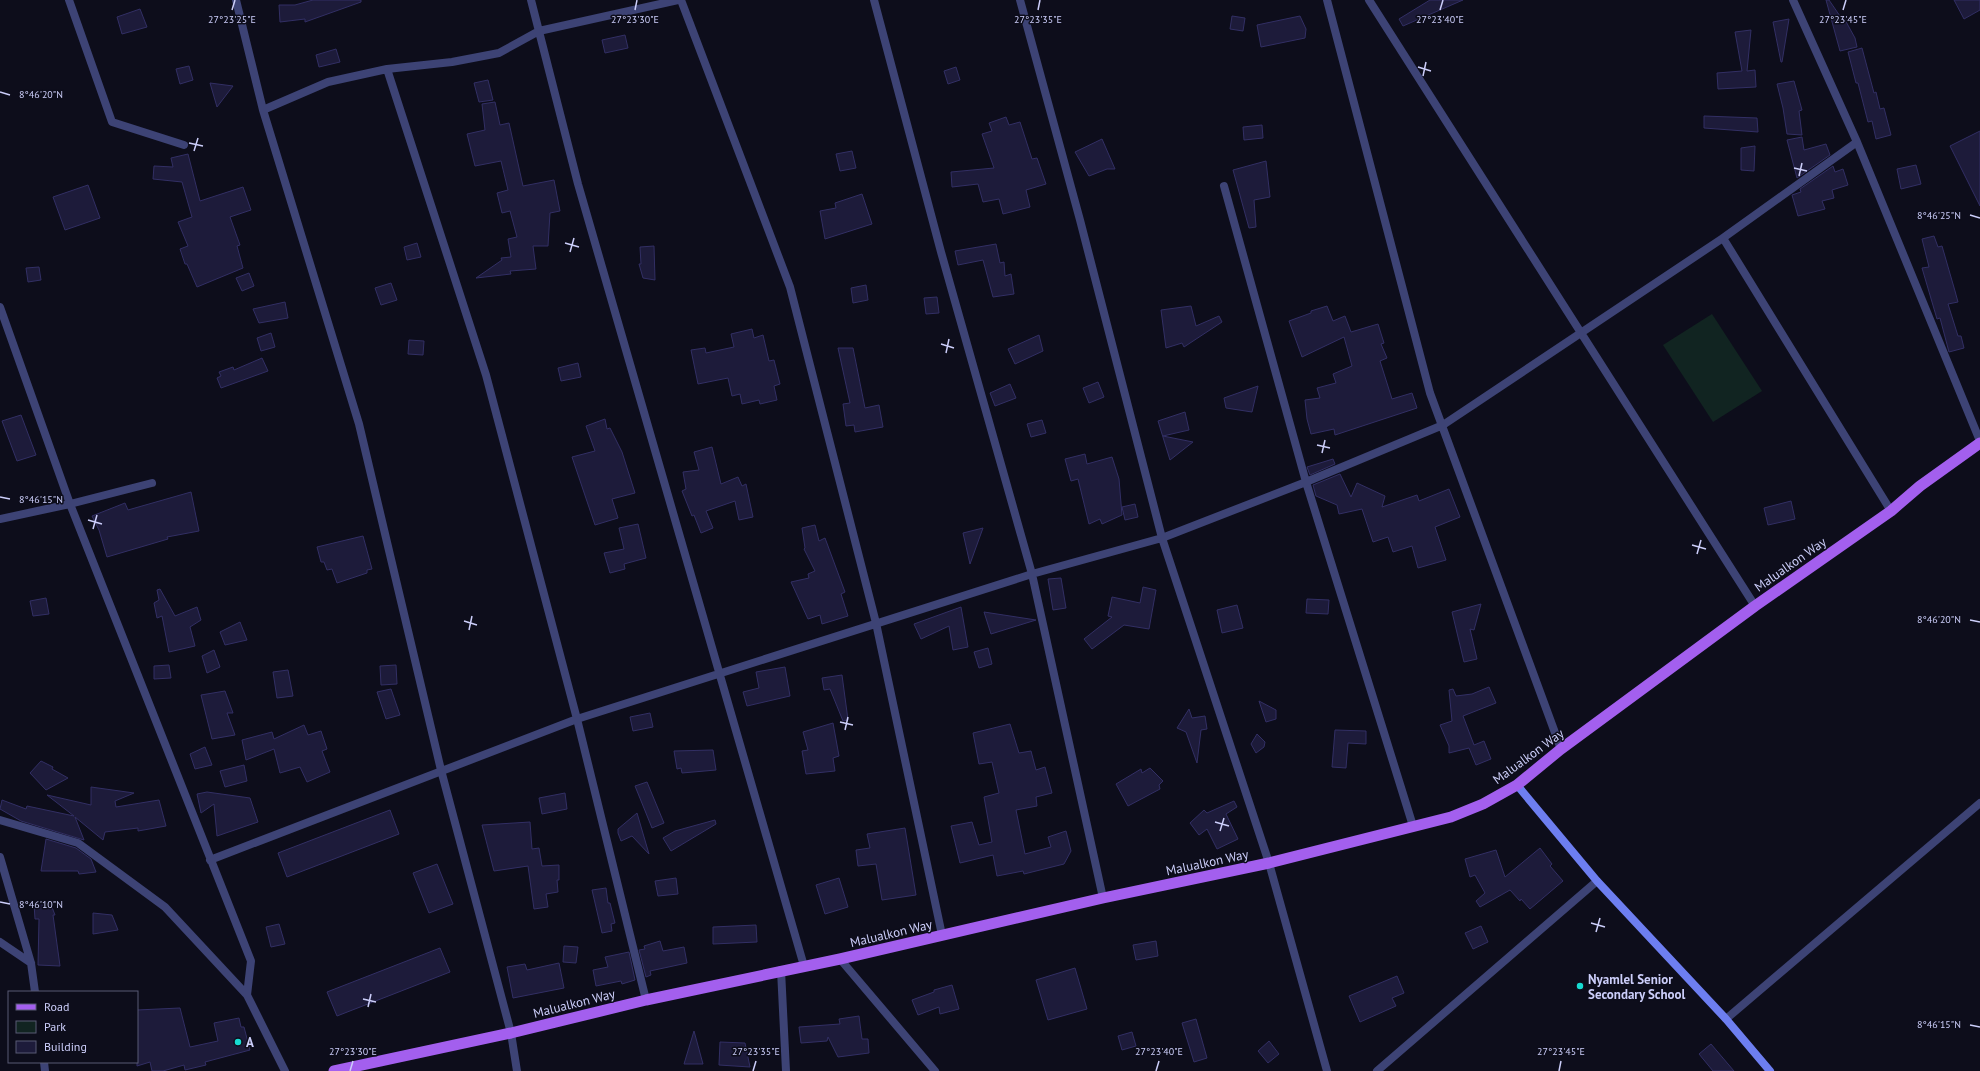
<svg xmlns="http://www.w3.org/2000/svg" width="1980" height="1071" font-family="'PT Sans',sans-serif">
	<style>
		.green { fill: #112421 }
		.building { fill: #1d1b3a; stroke: #322f64 }
		.lines { fill: none; stroke-linecap: round; stroke-linejoin: round }
		.minor { stroke: #3d4375; stroke-width: 8 }
		.secondary { stroke: #6d7ef0; stroke-width: 8 }
		.primary { stroke: #a35fee; stroke-width: 11 }
		.ticks { fill: none; stroke: #cccefa; stroke-width: 1.5 }
		.poi-dot { fill: #17dbd1; stroke: #0d0d1b; stroke-width: 1.5 }
		.labels { text-anchor: middle; stroke-width: 3; stroke-linejoin: round; paint-order: stroke }
		.street-label { font-size: 13px; fill: #cccefa; stroke: #0d0d1b }
		.poi-label { font-size: 13px; font-weight: bold; fill: #cccefa; stroke: #0d0d1b; text-anchor: start }
		.ticks-label { font-size: 10px; text-anchor: middle; fill: #cccefa; stroke: #0d0d1b; stroke-width: 3; stroke-linejoin: round; paint-order: stroke }
	</style>
	<rect width="100%" height="100%" fill="#0d0d1b"/>
	<path class="green" d="M1712,314L1762,391L1713,422L1663,345Z"/>
	<path class="building" d="M313,0H361V2L305,22V19L280,22L279,5H295Z
		M1430,0H1463L1403,26L1399,19Z
		M1826,0H1829L1842,19L1844,18L1855,38L1857,47L1840,51Z
		M1954,0H1980V10L1964,19Z
		M140,9L147,27L122,34L117,17Z
		M1232,16L1245,18L1243,31L1230,29Z
		M1300,16L1306,29L1305,38L1261,47L1257,25Z
		M1789,19L1782,62H1781L1773,22Z
		M1751,30L1747,71L1755,70L1756,87L1718,89L1717,73L1742,71L1735,32Z
		M625,35L628,48L605,53L602,40Z
		M1862,48L1874,93L1876,92L1880,109L1884,108L1891,135L1876,139L1872,121L1868,122L1858,83H1856L1848,52Z
		M336,49L340,62L319,67L316,55Z
		M189,66L193,80L180,84L176,69Z
		M956,67L960,80L948,84L944,71Z
		M488,80L493,100L479,102L474,83Z
		M1794,81L1802,110L1799,111L1802,135L1787,134L1783,108L1777,84Z
		M210,83L233,86L217,107Z
		M495,102L500,125L509,123L523,186L554,180L560,211L550,213L548,246H533L536,269L510,271L511,274L476,278L502,260L501,258L511,257L508,239L517,237L510,211L502,213L497,193L508,190L501,161L475,166L467,134L485,130L482,104Z
		M1704,116L1757,118L1758,132L1704,128Z
		M1006,117L1009,125L1020,122L1032,159L1037,158L1046,184L1026,190L1030,207L1003,214L999,199L983,202L978,184L952,187L951,172L994,168L982,134L992,131L989,123Z
		M1262,125L1263,138L1244,140L1243,127Z
		M1980,131V206L1950,146Z
		M1802,137L1804,150L1826,144L1830,155L1797,178L1787,140Z
		M1102,139L1115,169H1107L1089,176L1075,152Z
		M1755,146L1754,171L1741,170V148Z
		M852,151L856,168L840,171L836,154Z
		M188,154L200,201L243,187L251,210L230,217L240,245L237,246L243,268L197,287L187,264H185L180,249L188,246L178,222L192,217L182,182L153,179L154,166L173,167L171,158Z
		M1266,161L1270,197L1254,200L1256,227L1249,228L1233,170Z
		M1916,165L1921,184L1901,189L1897,169Z
		M1833,166L1835,172L1843,169L1848,185L1832,190L1834,198L1822,201L1825,209L1798,216L1792,195L1801,192L1800,189Z
		M88,185L100,218L65,230L53,197Z
		M862,194L872,224L825,239L820,211L836,208L835,203Z
		M1934,236L1938,247L1942,246L1955,291L1958,302L1948,304L1958,336H1961L1964,348L1949,352L1940,318L1937,319L1922,268L1929,267L1922,239Z
		M417,243L421,257L407,260L404,247Z
		M996,244L1000,263L1004,262L1005,276L1011,274L1014,294L993,297L983,260L958,265L955,251Z
		M654,246L655,280L643,278L639,264H641L640,247Z
		M39,267L41,280L28,282L26,268Z
		M249,273L254,286L242,291L236,278Z
		M391,283L397,300L381,305L375,288Z
		M866,285L868,300L853,303L851,288Z
		M937,297L939,313L926,314L924,298Z
		M285,302L288,318L259,323L253,309Z
		M1191,306L1196,326L1219,316L1222,322L1184,347L1182,343L1166,348L1161,310Z
		M1327,306L1333,321L1345,316L1351,332L1378,324L1384,343L1381,344L1387,358L1380,361L1392,399L1412,393L1417,408L1335,435L1334,429L1311,434L1307,419L1305,400L1320,398L1317,388L1336,383L1333,374L1352,366L1344,337L1302,357L1289,321L1311,313V311Z
		M752,329L754,338L763,335L769,361L774,360L780,384L774,386L777,400L760,404L759,400L742,404L740,394L732,396L728,378L698,384L691,350L705,348L706,353L734,347L731,334Z
		M271,333L275,347L261,351L257,338Z
		M1039,335L1043,351L1015,364L1008,349Z
		M409,340L424,341L423,355L408,354Z
		M838,348H853L865,408L879,405L883,427L855,432L854,425L846,426L843,404L850,403Z
		M262,358L268,371L221,388L217,378L221,376L219,372L233,367L234,370Z
		M578,363L581,377L561,381L558,368Z
		M1098,382L1104,397L1089,403L1083,388Z
		M1010,384L1016,398L995,406L990,393Z
		M1258,386L1252,412L1226,408L1224,398Z
		M1185,412L1189,430L1163,436L1193,442L1170,460L1158,421Z
		M21,415L36,455L17,461L2,421Z
		M605,419L607,429L610,428L622,452L635,493L612,499L618,518L595,525L572,457L595,451L586,426Z
		M1042,420L1046,433L1031,437L1027,424Z
		M712,447L721,484L738,477L742,486L746,484L753,517L739,520L735,501L706,511L713,528L701,533L694,515L692,516L682,491L686,489L683,472L699,470L694,452Z
		M1085,454L1087,464L1112,457L1119,479L1122,515L1102,524L1100,519L1089,524L1078,479L1071,481L1065,459Z
		M1333,459L1335,464L1310,475L1307,467Z
		M1340,474L1351,497L1357,483L1385,496L1382,507L1417,495L1419,501L1449,489L1460,517L1435,527L1446,560L1418,568L1412,546L1393,552L1388,537L1373,542L1362,509L1339,514L1337,505L1316,496L1313,485Z
		M191,492L199,531L167,537L168,539L107,557L99,530L92,516L125,503L128,510Z
		M1791,501L1795,519L1768,525L1764,508Z
		M1135,504L1138,517L1125,520L1122,507Z
		M638,524L646,558L624,564L625,569L610,573L604,553L624,549L619,528Z
		M815,525L819,541L825,538L845,592L841,594L848,616L822,624L820,615L808,619L791,582L809,578L808,574L815,571L804,549L805,548L802,528Z
		M983,528L970,564L963,533Z
		M363,536L372,569L367,570V573L337,583L332,569L327,570L324,562H321L317,547Z
		M1061,578L1066,608L1053,610L1048,579Z
		M1143,587L1156,590L1149,629L1124,625L1092,649L1084,639L1112,617L1108,616L1112,597L1140,603Z
		M160,589L175,616L197,607L201,620L190,627L195,646L169,652L162,616L157,618L154,603L159,600L157,590Z
		M46,598L49,614L33,616L30,601Z
		M1307,599L1329,600L1328,614L1306,613Z
		M1481,604L1474,630L1470,629L1477,659L1464,662L1452,612Z
		M1237,605L1243,628L1222,633L1217,610Z
		M961,607L968,647L953,650L949,626L921,639L914,624Z
		M984,612L1036,620L991,634Z
		M240,622L247,640L225,645L220,632Z
		M988,648L992,664L979,668L974,652Z
		M214,650L220,667L207,673L202,656Z
		M169,665L171,678L154,679V666Z
		M396,665L397,684L381,685L380,666Z
		M785,667L790,696L747,706L743,692L759,688L756,672Z
		M288,670L293,696L277,698L273,672Z
		M842,675L848,720L843,721L830,689L824,690L822,678Z
		M1489,687L1496,703L1463,716L1474,745L1484,741L1491,759L1476,765L1469,748L1449,753V746L1440,725L1452,721L1449,690L1453,689L1456,696L1472,694Z
		M391,689L400,715L386,719L377,692Z
		M225,691L233,713H227L235,735L212,739L201,695Z
		M1259,701L1276,710V719L1266,722Z
		M1189,709L1192,718L1205,716L1207,729L1201,730L1197,763L1186,732L1177,728Z
		M650,713L653,727L633,731L630,717Z
		M833,723L839,756L833,758L835,771L806,774L802,751L808,750L803,732Z
		M1010,724L1019,753L1031,751L1036,770L1045,767L1052,793L1036,797L1037,806L1016,810L1025,854L1051,847L1048,837L1066,831L1071,851L1064,864L1024,874L1023,871L997,876L993,855L960,863L951,826L972,822L979,845L992,842L984,797L999,793L992,762L979,764L973,733Z
		M304,725L308,735L321,731L327,749L322,751L330,772L307,782L300,767L280,773L274,749L246,760L242,740L272,732L274,739Z
		M1335,730L1366,731V744L1348,743L1346,768L1332,767Z
		M1257,734L1265,742L1264,747L1256,753L1251,744Z
		M205,747L212,765L195,769L190,754Z
		M713,750L716,770L682,773L681,768L677,769L674,751Z
		M41,761L53,767L52,769L68,778L46,790L30,773Z
		M244,765L247,781L225,787L220,771Z
		M1150,768L1163,781L1159,785L1160,789L1128,806L1116,784L1141,769L1142,773Z
		M647,782L664,823L652,828L635,786Z
		M91,787L134,793L115,801L116,807L159,800L166,826L138,831V828L105,832L103,840L75,817L84,840L21,821L0,809L2,800L26,809L27,806L74,816L47,795L91,805Z
		M207,792L250,798L258,822L217,836L214,804L201,813L197,794Z
		M565,793L567,809L542,814L539,798Z
		M1234,801L1237,807L1226,814L1238,839L1217,849L1207,829L1199,835L1190,823L1204,810L1207,813Z
		M390,810L399,834L287,877L278,853Z
		M637,813L649,854L632,836L621,841L618,833V829Z
		M715,820L716,824L671,851L663,838L675,831Z
		M530,822L532,849L539,848L542,866L559,865V880H557L558,892L546,894L548,907L534,909L528,866L494,871L482,825Z
		M905,828L916,895L882,900L876,864L858,866L856,850L870,848L867,834Z
		M46,839L76,848L91,859L96,872L79,874L78,871H41Z
		M1540,848L1552,864L1550,866L1563,881L1530,909L1521,899L1520,901L1510,890L1480,907L1476,901L1485,893L1475,875L1470,877L1465,859L1496,850L1505,877Z
		M437,864L453,904L429,913L413,873Z
		M676,878L678,894L658,896L655,881Z
		M839,878L848,907L825,914L816,885Z
		M606,888L608,903H610L615,923L611,924L612,931L602,933L592,890Z
		M50,902L55,915H53L60,966L38,965L39,919H35L34,904Z
		M93,913L112,915L118,930L93,934Z
		M279,924L285,944L271,947L266,927Z
		M756,925L757,942L713,944V927Z
		M1481,926L1488,942L1473,949L1465,933Z
		M660,941L663,951L684,947L687,963L650,971L651,975L646,977L639,950L645,949L644,946Z
		M1156,941L1158,956L1136,960L1133,945Z
		M564,946L578,947L576,963L563,962Z
		M440,948L450,972L337,1016L327,992Z
		M629,952L635,980L622,984L621,981L596,986L593,970L608,967L605,957Z
		M559,963L564,988L513,998L507,967L525,964L527,970Z
		M1075,968L1087,1009L1048,1020L1036,980Z
		M1397,976L1404,993L1392,998L1396,1006L1360,1022L1349,996Z
		M952,985L959,1009L940,1014L939,1007L918,1015L912,1000L934,992V990Z
		M180,1008L190,1047L218,1041L214,1023L239,1018L241,1027H244L250,1050L205,1062L206,1065L185,1070L184,1065L163,1071H152L150,1062L137,1066V1010Z
		M859,1016L862,1039H868L869,1053L838,1057L828,1037L827,1041L801,1043L799,1027L840,1024L839,1019Z
		M1196,1019L1207,1058L1194,1062L1182,1023Z
		M694,1031L703,1064H684Z
		M1132,1032L1136,1046L1122,1050L1118,1036Z
		M1269,1041L1279,1054L1268,1063L1258,1051Z
		M720,1042L745,1043L750,1067L719,1065Z
		M1711,1044L1734,1071H1713L1699,1054Z"/>
	<g class="lines">
		<path class="minor" d="M69,0L112,122L184,145
			M236,0L263,110L359,424L441,770L511,1033L517,1071
			M531,0L578,184L804,966
			M681,0L790,287L876,623L942,935
			M874,0L941,252L1032,574L1103,898
			M1020,0L1080,220L1162,538L1269,863L1327,1071
			M1327,0L1430,393L1561,749
			M1369,0L1755,606
			M1793,0L1857,142L1980,441
			M387,69L486,375L577,719L646,1000
			M263,110L328,82L387,69L452,62L499,53L539,31L678,0
			M1224,186L1306,482L1413,826
			M1723,238L1891,511
			M0,307L70,504L251,961L247,995L285,1071
			M0,519L70,504L152,483
			M0,820L78,843L165,907L247,995
			M0,857L31,963L35,992
			M210,860L577,719L1032,574L1162,538L1306,482L1443,425L1723,238L1857,142
			M0,942L31,963
			M840,959L935,1071
			M781,970L786,1071
			M1726,1019L1980,803
			M44,1062L45,1071
			M1377,1071L1597,881"/>
		<path class="secondary" d="M1517,785L1597,881L1726,1019L1770,1071"/>
		<path class="primary" d="M334,1071L511,1033L646,1000L840,959L1103,898L1269,863L1451,817L1483,804L1517,785L1561,749L1755,606L1891,511L1920,486L1980,443"/>
	</g>
	<path class="ticks" d="M232,10L235,0M635,10L637,0M1038,10L1040,0M1440,10L1443,0M1843,10L1846,0M1418,67L1431,71M1423,76L1426,62M0,92L10,95M189,143L203,146M194,151L198,138M1794,168L1807,171M1799,176L1802,163M1970,215L1980,218M565,243L579,247M570,252L574,238M941,344L954,348M946,353L949,339M1317,445L1330,448M1322,453L1325,440M0,497L10,499M88,520L102,524M93,529L97,515M1692,545L1706,549M1697,554L1701,540M1970,620L1980,622M464,621L477,625M469,630L472,616M840,722L853,725M845,730L848,717M1215,822L1229,826M1220,831L1224,818M0,902L10,904M1591,923L1605,927M1596,932L1600,918M363,999L376,1002M368,1007L371,994M1970,1025L1980,1027M350,1071L353,1061M753,1071L756,1061M1156,1071L1159,1061M1559,1071L1561,1061"/>
	<g class="poi-dot">
		<circle cx="1580" cy="986" r="4"/>
		<circle cx="238" cy="1042" r="4"/>
	</g>
	<g class="labels">
		<g class="street-label">
			<text transform="translate(1790 564) rotate(-35)" y="5">Malualkon Way</text>
			<text transform="translate(1528 756) rotate(-36)" y="5">Malualkon Way</text>
			<text transform="translate(1207 862) rotate(-12)" y="5">Malualkon Way</text>
			<text transform="translate(891 933) rotate(-13)" y="5">Malualkon Way</text>
			<text transform="translate(574 1003) rotate(-14)" y="5">Malualkon Way</text>
		</g>
		<g class="poi-label">
			<text x="1588" y="984">Nyamlel Senior<tspan x="1588" dy="15">Secondary School</tspan></text>
			<text x="246" y="1047">A</text>
		</g>
	</g>
	<g class="ticks-label">
		<text x="232" y="23">27°23'25"E</text>
		<text x="635" y="23">27°23'30"E</text>
		<text x="1038" y="23">27°23'35"E</text>
		<text x="1440" y="23">27°23'40"E</text>
		<text x="1843" y="23">27°23'45"E</text>
		<text x="41" y="98">8°46'20"N</text>
		<text x="1939" y="219">8°46'25"N</text>
		<text x="41" y="503">8°46'15"N</text>
		<text x="1939" y="623">8°46'20"N</text>
		<text x="41" y="908">8°46'10"N</text>
		<text x="1939" y="1028">8°46'15"N</text>
		<text x="353" y="1055">27°23'30"E</text>
		<text x="756" y="1055">27°23'35"E</text>
		<text x="1159" y="1055">27°23'40"E</text>
		<text x="1561" y="1055">27°23'45"E</text>
	</g>
	<rect x="8" y="991" width="130" height="72" fill="#0d0d1b" stroke="#595a74"/>
	<rect x="16" y="1004" width="20" height="6" fill="#a35fee" stroke="#595a74"/>
	<text x="44" y="1011" font-size="12" fill="#cccefa">Road</text>
	<rect x="16" y="1021" width="20" height="12" fill="#112421" stroke="#595a74"/>
	<text x="44" y="1031" font-size="12" fill="#cccefa">Park</text>
	<rect x="16" y="1041" width="20" height="12" fill="#1d1b3a" stroke="#595a74"/>
	<text x="44" y="1051" font-size="12" fill="#cccefa">Building</text>
</svg>
